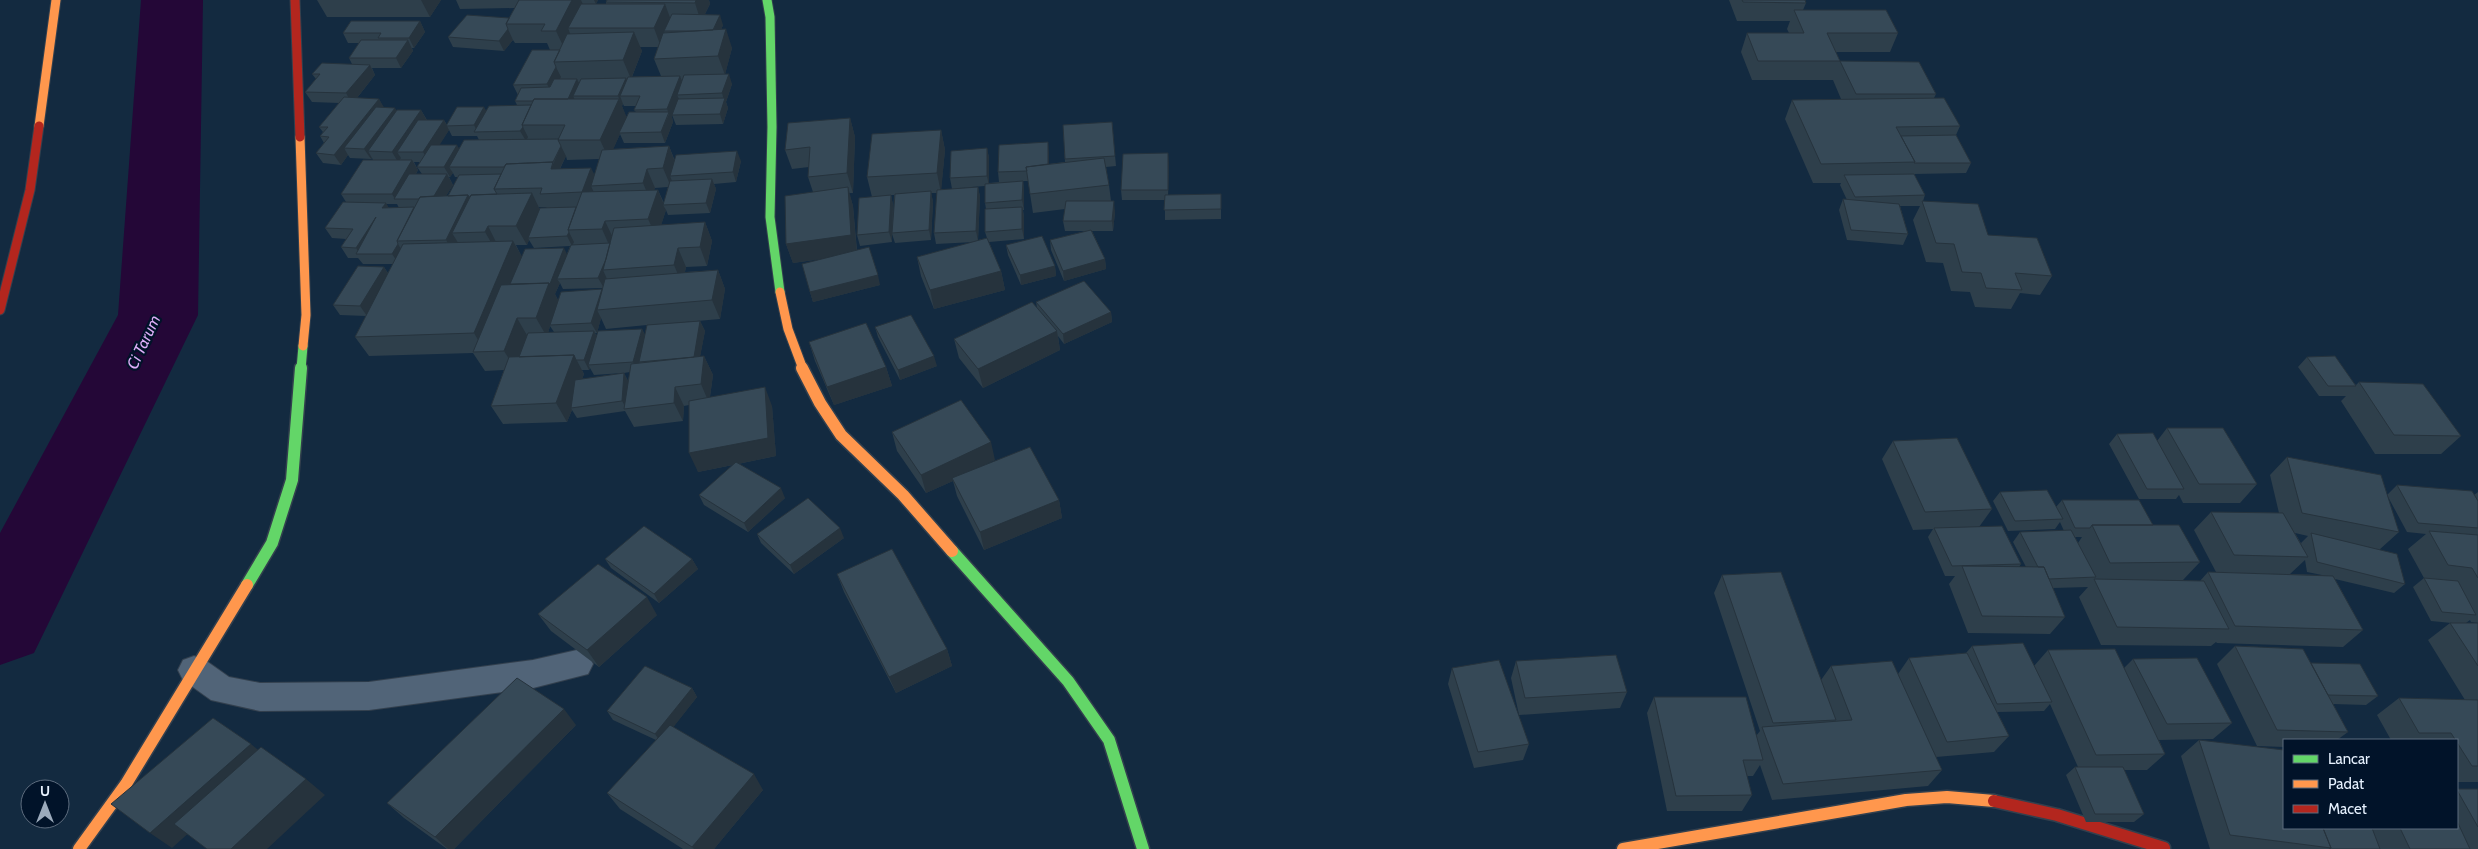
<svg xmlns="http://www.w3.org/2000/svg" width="2478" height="849" font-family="Cabin,sans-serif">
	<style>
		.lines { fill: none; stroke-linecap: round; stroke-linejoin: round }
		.river { fill: #240737; fill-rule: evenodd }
		.street-casing { stroke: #33404e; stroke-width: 2 }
		.fast-far1-casing { stroke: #33404e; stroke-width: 11 }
		.fast-casing { stroke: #33404e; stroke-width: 15 }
		.slow-far1-casing { stroke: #33404e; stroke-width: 11 }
		.slow-casing { stroke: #33404e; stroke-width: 15 }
		.jam-far1-casing { stroke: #33404e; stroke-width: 11 }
		.jam-casing { stroke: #33404e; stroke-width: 15 }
		.street { fill: #516478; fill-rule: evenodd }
		.fast-far1 { stroke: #63d668; stroke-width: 9 }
		.fast { stroke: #63d668; stroke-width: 12 }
		.slow-far1 { stroke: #ff974d; stroke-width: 9 }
		.slow { stroke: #ff974d; stroke-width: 12 }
		.jam-far1 { stroke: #b3261e; stroke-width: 9 }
		.jam { stroke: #b3261e; stroke-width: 12 }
		.wall { fill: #2e3f4b; fill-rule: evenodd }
		.shaded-wall { fill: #26333d }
		.building { fill: #364957; stroke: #26333d }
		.labels { text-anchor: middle; stroke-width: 4.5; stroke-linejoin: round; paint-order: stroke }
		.water-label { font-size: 16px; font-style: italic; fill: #ddaef8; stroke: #011329 }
	</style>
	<rect width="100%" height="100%" fill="#132a40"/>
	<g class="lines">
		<path class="river" d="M141,0H203L198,315L34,653L0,665V533L118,315Z"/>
		<defs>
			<path id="street" d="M577,650L588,654L593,664L588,674L533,688L369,710L260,711L211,700L183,680L178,670L183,660L194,656L205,660L229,677L260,683L369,682L533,660Z"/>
			<path id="fast-far1" d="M767,0L770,17L772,127L770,217L780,292
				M301,369L303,346"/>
			<path id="fast" d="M952,551L1068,681L1109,740L1143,849
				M247,585L272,543L292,480L301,368"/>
			<path id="slow-far1" d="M39,126L56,0
				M300,137L306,315L303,346
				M780,292L788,329L803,369"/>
			<path id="slow" d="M802,368L820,403L841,435L903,495L952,551
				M79,849L126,784L247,585
				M1623,849L1906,800L1947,797L1994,801"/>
			<path id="jam-far1" d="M295,0L300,137
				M0,310L30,190L39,126"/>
			<path id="jam" d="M1994,801L2057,815L2164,848"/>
		</defs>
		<use href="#street" class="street-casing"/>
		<use href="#fast-far1" class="fast-far1-casing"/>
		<use href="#fast" class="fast-casing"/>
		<use href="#slow-far1" class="slow-far1-casing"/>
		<use href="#slow" class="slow-casing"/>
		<use href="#jam-far1" class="jam-far1-casing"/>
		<use href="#jam" class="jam-casing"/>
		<use href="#street" class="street"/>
		<use href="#fast-far1" class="fast-far1"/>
		<use href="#fast" class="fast"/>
		<use href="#slow-far1" class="slow-far1"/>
		<use href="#slow" class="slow"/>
		<use href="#jam-far1" class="jam-far1"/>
		<use href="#jam" class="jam"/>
	</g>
	<path class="wall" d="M317,0H441L430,17H327Z
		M456,0H598L596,4H606V2L607,0H709L710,4L705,14L723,25L721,30L732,48L725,74L732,84L726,102L728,108L723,124L676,125L672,115V117L673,122L665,143H624L620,134L613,149L669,146L675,161H741L736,182L714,184L716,189L710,213L668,215L666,210L661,225L705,222L712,241L707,266L686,267L685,272L718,270L725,289L720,319L651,325L700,321L705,331L700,356H704L713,375L710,397L772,406L776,456L738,464L785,498L748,532L704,505L699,495L733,465L698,472L689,405L684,406L683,421L634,427L625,411L577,418L572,410L567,422L503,424L491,406L504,370L485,371L473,353L369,356L355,337L366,316L340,315L333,305L384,267L388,273L393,264H363L358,258H348L341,247L346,239L332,238L325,228L346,202L341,194L373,160L372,158L371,159L350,158L348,155L341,165L323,163L316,153L324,143L320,136L323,132L319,127L339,103L312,102L305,92L316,79L312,74L352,64L349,58L359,43H348L343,33L420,21L425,32L414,48H412L413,51L401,68H372L375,75L357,98L379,99L383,107L397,110H421L427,120H444L447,125L486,110L517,105L515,101L518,95L513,85L550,50L547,43H515L513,40L504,51L453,47L448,37L509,18L515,8L460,9ZM640,47H658L654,59L661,76L632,77L642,51ZM623,104L624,106H636L634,110L636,112L626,117L622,106ZM449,130L452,136H477L479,140L459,149L439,145ZM566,156L567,160L599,159L595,175L560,169ZM414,162H420L417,167L422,174H416L418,170ZM453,173L455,177H458L448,196H446L453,185L449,177H450ZM668,187L664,203L658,190H654L655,188ZM386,204H397L399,208H389ZM539,207H546L547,208L540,209ZM529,240L534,248L570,246L567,254L522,257L516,245H527ZM560,283L563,289L602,288V290L558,300L555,294ZM601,318L606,329L647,325L645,335L642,329L597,336L595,333H597ZM550,326L554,332L548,333ZM590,368L594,375L623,373L582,379L584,374L582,370H589ZM630,372L628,381L624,373Z
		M1729,0H1805L1806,3L1803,10L1898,33L1890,52H1836L1840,61L1833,80H1752L1741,52L1747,33H1789L1787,29L1790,21H1737Z
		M1840,61L1936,94L1934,98L1960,126L1956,135L1971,163L1966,173L1914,174L1925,195L1923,201L1988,235L2052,276L2040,295L2020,293L2011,309L1975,307L1970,292L1951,291L1943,263L1926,262L1913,220L1920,206H1900L1908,234L1903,245L1847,240L1839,210L1843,199L1847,200L1840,185L1841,183H1813L1785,119L1792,100L1841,99L1833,80Z
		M850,118L855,137L853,193H849L853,206L857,250L880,285L813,302L810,292L821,259L793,263L786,244L813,192L808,177L809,167L792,169L785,150Z
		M1112,122L1116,166L1106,167L1109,185L1111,201L1115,212L1113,231H1092L1105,259L1106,269L1064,281L1051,250L1050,240L1086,231H1065L1063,221L1065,209L1033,213L1028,181H1023L1024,191V210H1023L1024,217V239L989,242L1001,271L1005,290L934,309L921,276L917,257L974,242L936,244L934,233L937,193H931L933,202L931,240L895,243L892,234V242L860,246L857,235L872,197L867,177L941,130L945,150L941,189H952L950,178L987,148L989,158V183L999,182L998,172L1049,152V164L1065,162L1063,125ZM985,186V203L986,209L985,232L987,238L978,240L980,197L978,187L959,188ZM891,195H894L893,220V205Z
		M1169,163L1168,195L1221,194V219L1165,220V200H1122L1121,190Z
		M1006,245L1055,266L1056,276L1021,285L1008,255Z
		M1036,302L1111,312L1112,322L1064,344L1058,336L1060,350L983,388L959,358L954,339L1037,308Z
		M875,327L937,366L900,380L878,337Z
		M809,342L886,367L892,386L834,405L815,361Z
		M2307,357L2356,385L2359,382L2461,436L2441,454H2375L2341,401L2346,396H2319L2298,367Z
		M2167,428L2257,484L2240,503H2183L2179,495L2176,499H2139L2109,444L2117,434L2157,441Z
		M892,432L995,460L986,464L1059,500L1062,518L984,550L957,496L953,481L926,493L897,451Z
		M1893,441L1992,509L1979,527L2021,564L2019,567H2026L2013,542L2020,532L2064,531L2060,522L2055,529L2008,531L1993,501L2000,492L2056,507L2062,500L2153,525L2200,562L2183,580H2164L2200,581L2208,572H2216L2194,530L2211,512L2279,513L2270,475L2287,457L2399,532L2379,550L2405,584L2394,593L2335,579L2363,630L2343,647L2217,643L2216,642L2211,646L2101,645L2079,597L2088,587L2053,588L2065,617L2050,634L1968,633L1949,584L1955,576H1945L1928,537L1933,529L1913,530L1882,459ZM2295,533L2308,536L2301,543L2302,545ZM2075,537H2082L2078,543ZM2305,560L2307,572L2322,575L2290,574Z
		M2397,485L2474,495L2478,492V623L2471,622L2470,620L2466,623H2478V782H2457V740H2391L2377,715L2399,698L2465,700L2428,640L2450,623H2452L2431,621L2413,587L2424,578L2408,549L2426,534L2407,532L2387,495Z
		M757,534L844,538L794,574L761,543Z
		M605,559H692L698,569L659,603L611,568Z
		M837,574L947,649L952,666L896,693L844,592Z
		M1722,575L1821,680L1831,666L1898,674L1909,658L1966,653L1972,646L2034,666L2048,650L2124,668L2133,659L2232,723L2213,739L2159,740L2165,754L2147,770H2124L2144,814L2134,822H2086L2066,775L2075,767H2078L2050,704L2044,711L1997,712L2009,736L1994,752L1936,757L1942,770L1928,786L1772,800L1760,765L1753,776H1747L1752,795L1742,811H1667L1647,713L1654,697L1756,736L1760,731L1714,593Z
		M538,614L657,615L599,667L551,631Z
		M2235,646L2311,663L2378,696L2366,705L2333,704L2348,732L2337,740H2284V747L2257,746L2217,664Z
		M1516,661L1627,692L1620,708L1519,715L1511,678Z
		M1452,668L1529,744L1523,760L1474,768L1448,684Z
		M692,688L697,697L673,727L763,790L714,849H683L620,809L607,793L656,740L613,720L607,711Z
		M576,725L454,849H447L404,818L387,803Z
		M2199,740L2284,828H2457V789H2478V849H2210L2181,756Z"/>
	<path class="shaded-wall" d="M421,0H441L430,17Z
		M572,0H581L585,9L568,28L571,36L565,50L556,31Z
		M594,0H598L596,4Z
		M696,0H709L710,4L701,22L695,3Z
		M665,4L672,23L664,31L666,36L661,47L654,28Z
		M720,15L723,25L716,41L713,31Z
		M420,21L425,32L414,48L409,38Z
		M508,29L513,40L504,51L499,41Z
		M726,29L732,48L725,75L718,56Z
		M634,32L642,51L631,79L623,60Z
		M408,40L413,51L401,68L396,58Z
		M370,65L375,75L352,104L346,93Z
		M556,67L561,77L552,94L547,84Z
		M729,74L732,84L726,102L728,108L723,124L720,114L724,100L722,93Z
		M680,76L684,86L677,95L679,99L672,117L673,122L665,143L661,132L669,114L667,109Z
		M626,78L630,88L620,96L623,104L622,106L618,96Z
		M577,79L582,89L573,96L576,102L567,101Z
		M379,99L385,109L344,148L348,155L341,165L334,155Z
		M619,99L627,118L619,133L620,134L609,159L600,140Z
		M484,107L490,117L477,131L474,125Z
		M395,108L401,118L368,151L372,158L371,159L364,149Z
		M421,110L427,121L397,152L401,158L398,162L392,152Z
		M850,118L855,137L853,193L847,173Z
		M444,120L449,130L429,162L423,152Z
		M523,127L528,137L526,141L520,131Z
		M941,130L945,150L941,193L937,173Z
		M1048,142L1049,152V180L1048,170Z
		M457,145L463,155L449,167L453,173L450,177L444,167Z
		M561,146L566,156L558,172L551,169Z
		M669,146L676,165L670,176L672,181L671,187L663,168Z
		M987,148L989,158V186L987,176Z
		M737,151L741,161L736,182L733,172Z
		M1168,153L1169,163L1168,200Z
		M412,160L418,170L401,199H395L392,194Z
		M591,168L600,185L591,186L596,197L582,192Z
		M647,169L655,188L651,202L643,183Z
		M447,174L453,185L438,209L432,199Z
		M712,179L716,189L710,213L706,203Z
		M1023,181L1024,191V210L1022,200Z
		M848,187L853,206L857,254L793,263L786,244Z
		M978,187L980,197L978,241L976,231Z
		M658,190L664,205H663L666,210L657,238L648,219Z
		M931,191L933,202L931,240L929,230Z
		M532,193L541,212L528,238L529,240L527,245L516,226Z
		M468,195L479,215L452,233L462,249L457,259L446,240Z
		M891,195L893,205L892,242L889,232Z
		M1114,201L1115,212L1113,231L1112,221Z
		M386,203L392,213L382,208Z
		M1022,207L1024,217V239L1022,229Z
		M376,217L360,254L356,248Z
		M605,221L614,240L603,270L607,279L604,288L598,278L610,247L602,229Z
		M705,222L712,241L707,266L700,247Z
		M488,226L498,246L496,251L485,232Z
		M569,232L574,242L572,246L567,236Z
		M513,241L524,260L485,352L474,333Z
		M398,244L404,254L399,264L392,254Z
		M564,248L569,258L557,279L560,283L555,294L559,302L550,325V326L547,337L536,318L549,283Z
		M678,248L686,267L682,284L674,265Z
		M1105,259L1106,269L1064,281L1063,271Z
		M1055,266L1056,276L1021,285L1020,275Z
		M384,267L390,277L367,316L360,306Z
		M718,270L725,289L720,319L712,300Z
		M1001,271L1005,290L934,309L930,290Z
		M878,275L880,285L813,302L810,292Z
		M602,289L597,310L601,318L597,333L591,323Z
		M1111,312L1112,322L1064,344L1063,334Z
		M517,318L528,337L516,370L504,351Z
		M700,321L705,331L698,368L693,358Z
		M642,329L647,339L639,362L640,365L638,372L633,362Z
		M594,331L599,341L588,365L590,368L589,370L584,360Z
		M1057,331L1060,350L983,388L978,369Z
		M574,355L584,374L572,408H571L572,410L567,422L556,403Z
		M704,356L713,375L709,403L701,384Z
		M934,356L937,366L900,380L898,370Z
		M886,367L892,386L834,405L827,387Z
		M624,373L629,383L626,408L622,401Z
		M675,387L684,406L683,421L674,403Z
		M765,387L772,406L776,456L698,472L689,453Z
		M991,442L995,460L953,480L952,478L953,481L926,493L921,475Z
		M781,488L785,498L748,532L744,523Z
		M1059,500L1062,518L984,550L980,532Z
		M840,528L844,538L794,574L790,565Z
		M692,559L698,569L659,603L654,594Z
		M647,597L657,615L599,667L587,650Z
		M947,649L952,666L896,693L889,677Z
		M692,688L697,697L661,743L655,734Z
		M564,709L576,725L454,849H448L435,837Z
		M251,744L270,760L172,848L150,833Z
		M754,774L763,790L714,849H694L692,847Z
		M306,779L325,795L267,849H231Z"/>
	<path class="building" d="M519,0H572L556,31H541L545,24H506Z
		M607,0H696L695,3L606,2Z
		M1742,0H1805L1806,3L1743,2Z
		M581,4H665L654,28H568Z
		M1794,10H1886L1898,33H1827L1840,61H1758L1747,33H1804Z
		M672,14L720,15L713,30L693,31H664Z
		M467,15L509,18L506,24L508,29L499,41L448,37Z
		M351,21H420L409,38H378L381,33H343Z
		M726,29L718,56L654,59L663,33Z
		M634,32L623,60L554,62L567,34Z
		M361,40H408L396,58H349Z
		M532,50H560L554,62L556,67L547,84L513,85Z
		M1840,61L1919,62L1936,94H1856Z
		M322,63L370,65L346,93L305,92L320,74H312Z
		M729,74L722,93L677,95L684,75Z
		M680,76L667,109L634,110L640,96H620L628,77Z
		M626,78L618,96H573L581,79Z
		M554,79H577L568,99H534L533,101H515L521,88L550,87Z
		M344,97L379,99L334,155L316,153L329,137L320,136L328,127H319Z
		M725,98L720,114L672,115L678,99Z
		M1944,98L1960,126L1896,127L1915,162L1821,164L1792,100Z
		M534,99H619L600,140H558L565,125H522Z
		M531,105L522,125L523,127L520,131L474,132L489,106Z
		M376,107L395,108L364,149L344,148Z
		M457,107H484L474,125L446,126Z
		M397,110H421L392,152L368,151Z
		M629,112H669L661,132L619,133Z
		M850,118L847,173L808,177L810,147L785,150L788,123Z
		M418,120H444L423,152H397Z
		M1112,122L1115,156L1065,159L1063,125Z
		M941,130L937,173L867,177L872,134Z
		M1956,135L1971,163H1914L1915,162L1901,136Z
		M559,139L558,140L561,146L553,162L506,164L504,167H449L464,140Z
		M1048,142V164L1026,167L1027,171L998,172L999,145Z
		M431,145H457L444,167H417Z
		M669,146L663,168L647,169L643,183L591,186L602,150Z
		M987,148V176L950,178L951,151Z
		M737,151L733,172L670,176L676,155Z
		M1168,153V190H1121L1123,154Z
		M1104,158L1109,185L1030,194L1026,167Z
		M363,160H412L392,194H341Z
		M553,162L551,169L591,168L582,192L540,194L542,188L494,189L506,164Z
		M409,174H447L434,196L420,197L419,199H394Z
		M501,174L494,189L497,194L471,195L470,197H469L468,195L448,196L459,175Z
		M1914,174L1925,195L1855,197L1844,175Z
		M712,179L706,203L663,205L670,181Z
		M1023,181L1022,200L985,203V184Z
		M848,187L851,235L786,244L785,196Z
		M978,187L976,231L934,233L937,190Z
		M658,190L648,219L605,221L602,229L568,230L582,192Z
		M931,191L929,230L892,233L895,194Z
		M532,193L516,226H488L485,232L452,233L471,195Z
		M1221,194V209L1164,210L1165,195Z
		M468,195L446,240L397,241L420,197Z
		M891,195L889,232L857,235L859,198Z
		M1843,199L1899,204L1908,234L1851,230Z
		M1066,201H1114L1112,221H1063Z
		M1922,201L1978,204L1988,235L2037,238L2052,276L2015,273L2022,290L1986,288L1981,273L1962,272L1954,244L1936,243Z
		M343,202L386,203L382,208L414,207L397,241L398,244L392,254H356L376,217L356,248L341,247L353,229L325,228Z
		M576,207L568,230L569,232L567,236L528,238L540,208Z
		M1022,207V229L985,232V209Z
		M705,222L700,247L678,248L674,265L603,270L614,228Z
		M1091,230L1105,259L1063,271L1050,240Z
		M1042,236L1055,266L1020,275L1006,245Z
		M987,238L1001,271L930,290L917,257Z
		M513,241L474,333L355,337L403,244Z
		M610,243L606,259L598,278L557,279L571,245Z
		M869,247L878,275L810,292L802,264Z
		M564,248L550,284L549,283L510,284L525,249Z
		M358,266L384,267L360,306L333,305Z
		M718,270L712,300L597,310L605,279Z
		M1084,281L1111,312L1063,334L1036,302Z
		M549,283L536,318H517L504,351L473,352L501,285Z
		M602,289L591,323L550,325L561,292Z
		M1032,302L1057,331L978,369L954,339Z
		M911,315L934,356L898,370L875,327Z
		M700,321L694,357L639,362L647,325Z
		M866,323L886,367L827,387L809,342Z
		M642,329L633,362L588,365L598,331Z
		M594,331L584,360H576L574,355L519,357L528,333Z
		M574,355L556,403L491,406L509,357Z
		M704,356L701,384L675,387L674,403L624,409L631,364Z
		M2335,356L2356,386H2328L2307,357Z
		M624,373L622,401L571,408L575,380Z
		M2359,382L2423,384L2461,436L2394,435Z
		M765,387L768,438L689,453V401Z
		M961,400L991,442L921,475L892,432Z
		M2167,428H2223L2257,484H2199Z
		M2153,433L2184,489H2147L2117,434Z
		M1957,438L1992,509L1925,512L1893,441Z
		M1030,447L1059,500L980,532L952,478Z
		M2287,457L2381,475L2399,532L2302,513Z
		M736,462L781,488L744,523L699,495Z
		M2397,485L2472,491L2478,501V528L2418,523Z
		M2047,490L2063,519L2015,521L2000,492Z
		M808,498L840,528L790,565L757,534Z
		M2062,500H2139L2153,525H2092L2090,528H2075Z
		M2211,512L2283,513L2308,557L2234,555Z
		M2092,525H2179L2200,562L2110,563Z
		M644,526L692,559L654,594L605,559Z
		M2002,526L2021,564L1952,566L1934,528Z
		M2071,530L2096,577L2049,579L2044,567H2038L2020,532Z
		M2429,531L2478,535V578L2472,568L2448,565Z
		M2311,533L2397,554L2405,584L2317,562Z
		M892,549L947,649L889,677L837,574Z
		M598,564L647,597L587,650L538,614Z
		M1962,566L2044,567L2065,617L1982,616Z
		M1781,572L1836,720L1773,723L1722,575Z
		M2208,572L2333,576L2363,630L2235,626Z
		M2424,578L2458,581L2476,615L2442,612Z
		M2094,579L2204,581L2229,629L2117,627Z
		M2450,623H2478V666Z
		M2023,643L2052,702L1997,704L1972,646Z
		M2235,646L2303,649L2348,732L2277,730Z
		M2115,649L2165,754L2096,755L2048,650Z
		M1967,653L2009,736L1947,742L1909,658Z
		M1616,655L1627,692L1525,698L1516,661Z
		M2197,658L2232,723L2167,724L2133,659Z
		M1499,660L1529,744L1478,752L1452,668Z
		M1892,661L1942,770L1783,784L1762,727L1852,720L1831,666Z
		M2311,663L2360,664L2378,696L2328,695Z
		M645,666L692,688L655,734L607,711Z
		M517,678L564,709L435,837L387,803Z
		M1654,697H1746L1763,760H1743L1752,795L1676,796Z
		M2399,698L2478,700V766H2472L2451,733H2419Z
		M213,718L251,744L150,833L111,804Z
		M670,725L754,774L692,847L607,793Z
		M2199,740L2284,750V828H2323L2331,848L2230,835Z
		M261,747L306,779L231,849H207L174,824Z
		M2075,767H2123L2144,814H2095Z
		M2457,789H2478V827L2457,790Z
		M2457,821L2470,849H2410L2400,828H2457Z
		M2323,828H2372L2380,849H2329L2331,848Z"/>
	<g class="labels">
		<g class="water-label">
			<text transform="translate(143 342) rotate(-65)" y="6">Ci Tarum</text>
		</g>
	</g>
	<rect x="2283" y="739" width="175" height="90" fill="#011329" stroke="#5d6c7e"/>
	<rect x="2293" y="755" width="25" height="8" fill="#63d668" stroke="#5d6c7e"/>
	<text x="2328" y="764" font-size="15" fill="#e6f1fe">Lancar</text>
	<rect x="2293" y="780" width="25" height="8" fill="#ff974d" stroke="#5d6c7e"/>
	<text x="2328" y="789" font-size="15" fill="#e6f1fe">Padat</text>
	<rect x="2293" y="805" width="25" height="8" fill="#b3261e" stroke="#5d6c7e"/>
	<text x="2328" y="814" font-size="15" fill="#e6f1fe">Macet</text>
	<g transform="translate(45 804)"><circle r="24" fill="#011329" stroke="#5d6c7e"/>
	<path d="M0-4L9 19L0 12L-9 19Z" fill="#9cabbc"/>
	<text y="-8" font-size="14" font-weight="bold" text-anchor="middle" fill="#e6f1fe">U</text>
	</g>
</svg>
